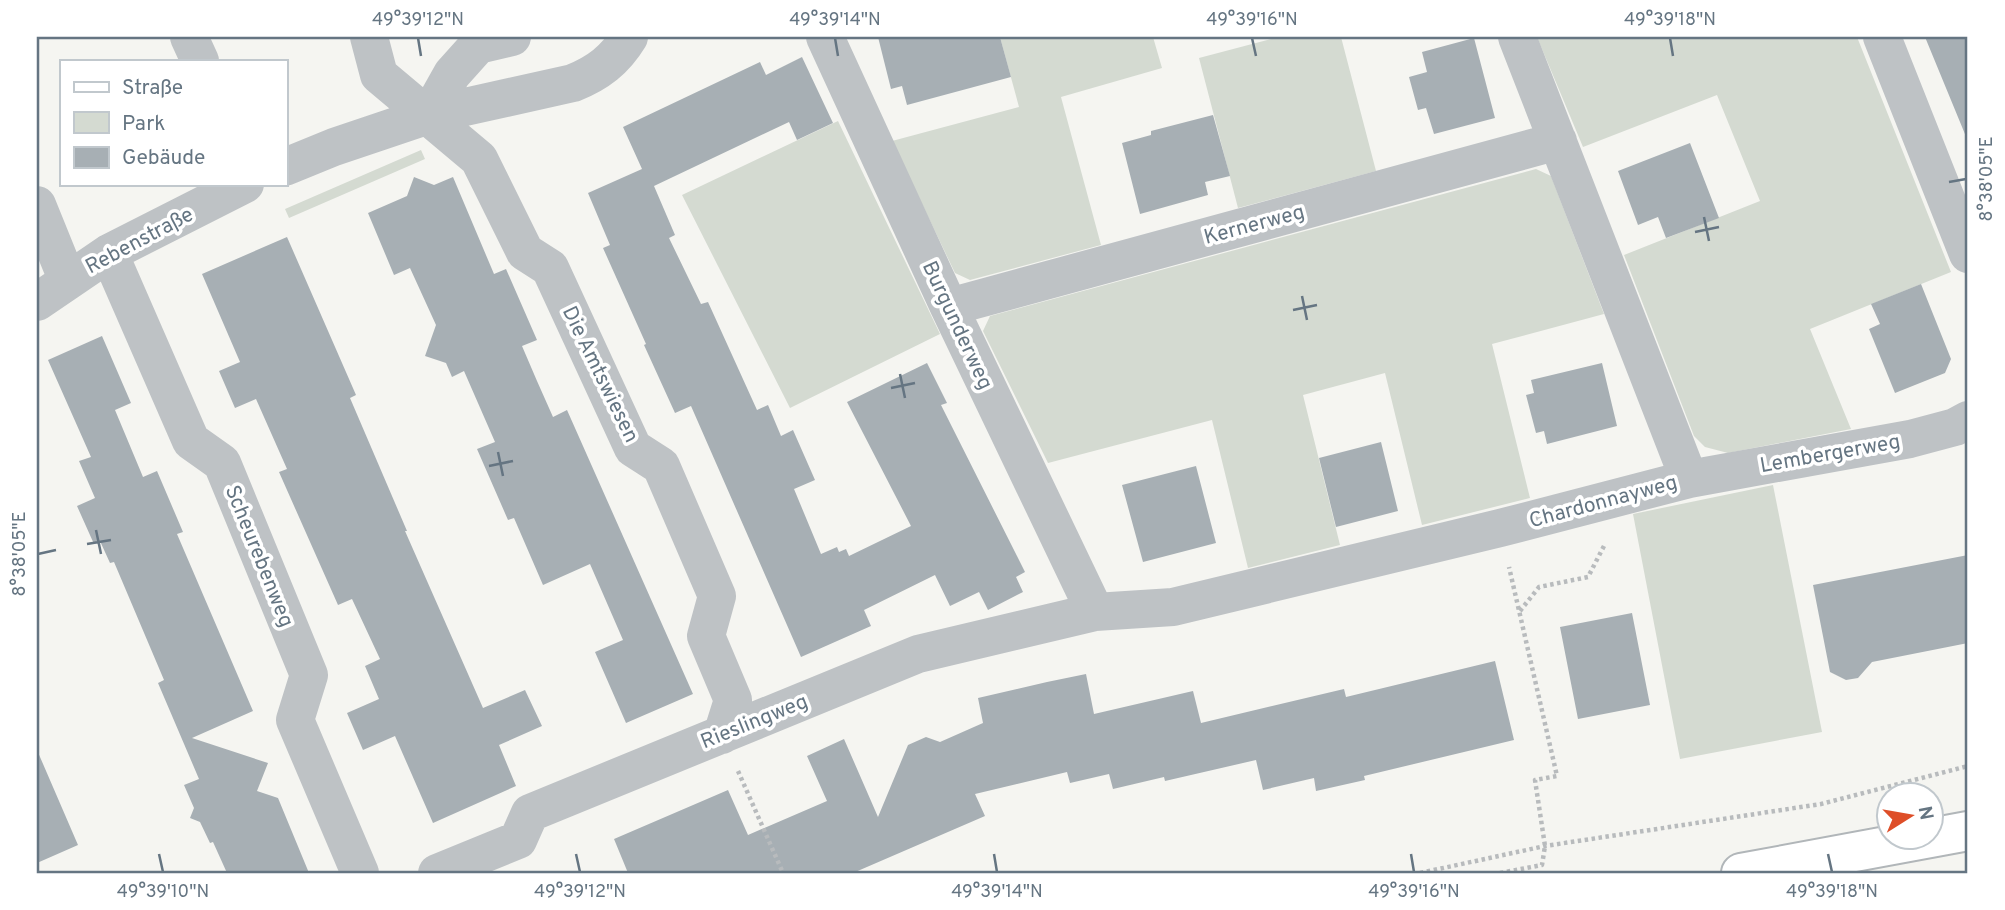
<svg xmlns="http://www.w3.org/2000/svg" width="2005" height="910" font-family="Overpass,sans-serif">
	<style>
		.green { fill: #d4dad1 }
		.building { fill: #a7afb4 }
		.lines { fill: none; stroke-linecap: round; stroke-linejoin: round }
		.major-casing { stroke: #b1b6b9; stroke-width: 42 }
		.path { stroke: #b8bbbd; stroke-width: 4.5; stroke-dasharray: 3.5 3.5; stroke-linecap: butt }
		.minor { stroke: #bec2c5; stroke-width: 38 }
		.major { stroke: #fff; stroke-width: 38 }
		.ticks { fill: none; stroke: #657582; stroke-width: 2.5 }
		.labels { text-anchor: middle; stroke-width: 7; stroke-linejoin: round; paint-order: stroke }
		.street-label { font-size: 21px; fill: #657582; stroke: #fff }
		.neatline { fill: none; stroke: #657582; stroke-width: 2.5 }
		.ticks-label { font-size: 18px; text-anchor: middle; fill: #657582 }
	</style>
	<rect width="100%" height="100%" fill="#f5f5f1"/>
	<path class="green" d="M1000,37H1153L1162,68L1061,97L1101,245L970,280L955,273L892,141L1019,107Z
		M1279,37H1341L1376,171L1238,208L1199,58Z
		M1537,37H1857L1951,272L1810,329L1851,429L1728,453L1705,447L1694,436L1624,255L1760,201L1717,95L1583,147Z
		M838,121L940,334L790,408L682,195Z
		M421,150L425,159L289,218L285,209Z
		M1536,169L1551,176L1604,314L1492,344L1530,498L1422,525L1385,373L1303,395L1340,545L1248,568L1212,420L1048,463L983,331L990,316Z
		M1773,485L1822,732L1680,759L1633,514Z"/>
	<path class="building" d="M878,37H1000L1011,77L907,105L902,86L891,89Z
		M1925,37H1968V139H1967Z
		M1474,38L1495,118L1434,134L1426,108L1418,110L1409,77L1427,72L1422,52Z
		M802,57L833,123L797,140L789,122L654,186L675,235L669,238L701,304L708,302L757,410L768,405L781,436L793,430L815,480L794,489L821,554L837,547L839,552L846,549L849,556L911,526L847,402L927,363L947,403L941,405L1025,572L1016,577L1023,592L988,610L979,592L950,606L935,575L864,610L871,626L801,657L691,406L675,413L644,345L646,344L603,248L610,245L588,193L642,169L623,127L760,62L766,75Z
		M1213,115L1230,176L1205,182L1208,195L1140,214L1122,143L1151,135V131Z
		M1690,143L1719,218L1666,238L1658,217L1638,225L1618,171Z
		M414,177L434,185L453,177L494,274L506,269L537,340L522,346L537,381L553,417L567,410L693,694L626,723L595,652L623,640L590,564L543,585L514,518L508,520L477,449L495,442L464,371L452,377L446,363L425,356L436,325L410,268L394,275L368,213L407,196Z
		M287,237L356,395L350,398L407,531H405L483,708L525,690L542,726L499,745L516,786L433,823L395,736L363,750L347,713L379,699L365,666L380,659L352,599L338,605L279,472L287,469L256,399L235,408L219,371L240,362L202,274Z
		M1921,284L1951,359L1945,373L1895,393L1869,329L1880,324L1871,304Z
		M102,336L131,403L115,410L143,477L157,471L183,532L177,534L253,711L192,738L268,763L257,791L278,798L309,873H227L213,842L210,843L200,822L190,818L194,808L184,785L199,779L158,683L164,680L114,562L110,563L100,541L94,544L77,506L95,498L79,461L91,457L48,360Z
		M1602,363L1617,426L1547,444L1544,431L1536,433L1526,395L1534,393L1531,380Z
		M1381,442L1398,511L1336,527L1319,458Z
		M1196,466L1216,543L1143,562L1122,485Z
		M1968,555V643L1872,662L1858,678L1846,680L1830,672L1813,585Z
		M1632,613L1650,705L1578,719L1560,627Z
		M1495,661L1514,740L1364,776L1365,780L1316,791L1314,778L1263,790L1256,760L1165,781L1164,777L1113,789L1109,774L1070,783L1067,772L975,794L985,816L853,873H628L614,839L728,790L748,835L827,801L807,756L844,739L878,817L908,745L926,737L940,742L983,723L978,698L1047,682L1086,674L1094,714L1193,691L1201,723L1344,689L1346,697Z
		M37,750L78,845L37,863Z"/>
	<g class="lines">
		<defs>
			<path id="major" d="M1741,873L1968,831"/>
		</defs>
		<use href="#major" class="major-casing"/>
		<path class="path" d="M1520,611L1539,587L1588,577L1605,544
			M738,771L783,873
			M1420,873L1545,846L1821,804L1968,766
			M1500,873L1542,865L1545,846L1535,780L1557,776L1509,567"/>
		<path class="minor" d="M189,37L200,61
			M369,37L379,75L479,159L525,252L550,268L633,448L661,466L717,596L706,636L733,700L722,735
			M825,37L949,307L1095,612
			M1882,37L1968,254
			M429,115L452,74L478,45L512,37
			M285,167L334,147L429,115L573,83C598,73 615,60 629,37
			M37,205L67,279
			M109,253L191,441L222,463L309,675L295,720L360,873
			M37,302L109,253L245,184
			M949,307L1558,141
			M1689,479L1910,439L1955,427L1968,420
			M437,873L518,840L530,813L918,654L1095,612L1173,607L1500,528L1689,479L1517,37"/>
		<use href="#major" class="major"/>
	</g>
	<path class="ticks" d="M418,38L421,56M835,38L838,56M1252,38L1256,56M1670,38L1673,56M1949,182L1966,179M1704,217L1709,241M1695,232L1719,227M1302,296L1307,320M1293,310L1317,305M900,374L905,398M891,388L915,383M498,452L503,476M489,466L513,461M96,530L101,554M87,544L111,540M38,554L56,550M159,854L163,872M576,854L580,872M994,854L997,872M1411,854L1414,872M1828,854L1832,872"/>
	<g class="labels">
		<g class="street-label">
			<text transform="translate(1254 224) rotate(-15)" y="7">Kernerweg</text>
			<text transform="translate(139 240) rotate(-28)" y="7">Rebenstraße</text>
			<text transform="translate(958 325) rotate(65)" y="7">Burgunderweg</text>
			<text transform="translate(601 374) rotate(64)" y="7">Die Amtswiesen</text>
			<text transform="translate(1830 453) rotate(-10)" y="7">Lembergerweg</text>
			<text transform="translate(1603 501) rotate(-15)" y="7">Chardonnayweg</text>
			<text transform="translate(260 556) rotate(68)" y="7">Scheurebenweg</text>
			<text transform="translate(754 721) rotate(-22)" y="7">Rieslingweg</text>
		</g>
	</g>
	<rect width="2005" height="910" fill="none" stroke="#ffffff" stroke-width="77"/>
	<rect x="60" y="60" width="228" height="126" fill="#ffffff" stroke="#c1c8cd" stroke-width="2"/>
	<rect x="74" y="82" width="35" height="10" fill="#ffffff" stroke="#c1c8cd" stroke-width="2"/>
	<text x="122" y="94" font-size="21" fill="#657582">Straße</text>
	<rect x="74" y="112" width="35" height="21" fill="#d4dad1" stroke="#c1c8cd" stroke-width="2"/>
	<text x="122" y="130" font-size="21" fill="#657582">Park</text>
	<rect x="74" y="147" width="35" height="21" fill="#a7afb4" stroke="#c1c8cd" stroke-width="2"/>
	<text x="122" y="164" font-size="21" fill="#657582">Gebäude</text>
	<g transform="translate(1910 816) rotate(79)"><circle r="33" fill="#ffffff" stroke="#c1c8cd" stroke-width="2"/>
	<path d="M0-5L12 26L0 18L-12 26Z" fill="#de4e28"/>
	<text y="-10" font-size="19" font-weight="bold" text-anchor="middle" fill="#657582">N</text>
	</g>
	<rect x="38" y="38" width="1928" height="834" class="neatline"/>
	<g class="ticks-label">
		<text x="418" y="25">49°39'12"N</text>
		<text x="835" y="25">49°39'14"N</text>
		<text x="1252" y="25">49°39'16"N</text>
		<text x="1670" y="25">49°39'18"N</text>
		<text transform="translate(1986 179) rotate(-90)" y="6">8°38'05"E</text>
		<text transform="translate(19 554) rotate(-90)" y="6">8°38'05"E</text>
		<text x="163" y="897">49°39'10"N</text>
		<text x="580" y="897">49°39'12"N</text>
		<text x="997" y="897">49°39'14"N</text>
		<text x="1414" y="897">49°39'16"N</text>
		<text x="1832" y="897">49°39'18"N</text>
	</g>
</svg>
